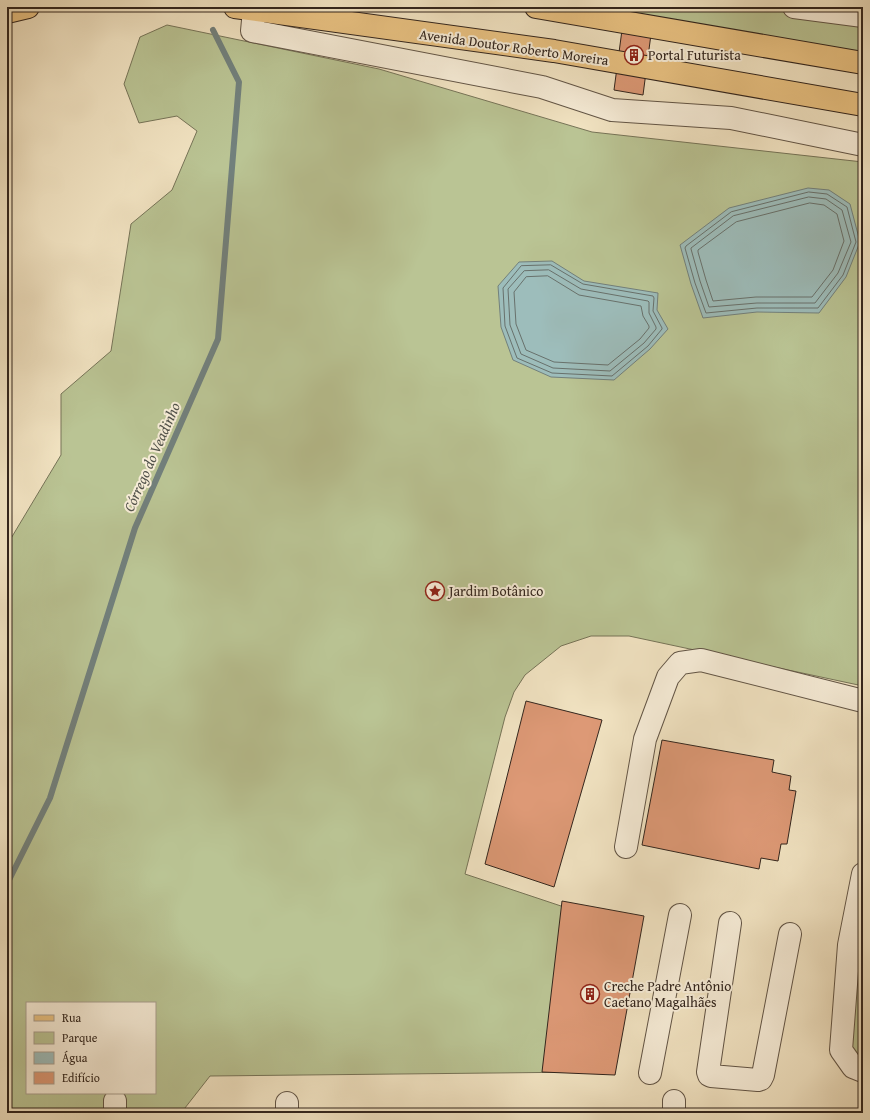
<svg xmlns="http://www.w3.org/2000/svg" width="870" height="1120" font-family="'Gentium Book Plus',serif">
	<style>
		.green { fill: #bac494; stroke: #767458; fill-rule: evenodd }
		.water { fill: #9dbdbb; stroke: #72807c }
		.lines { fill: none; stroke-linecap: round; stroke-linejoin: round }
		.shore { stroke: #68716c; stroke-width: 1 }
		.stream { stroke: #72807c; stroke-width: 6 }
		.building { fill: #dd9976; stroke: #32251d }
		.minor-casing { stroke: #625546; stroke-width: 24 }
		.major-casing { stroke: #32251d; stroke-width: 24 }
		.minor { stroke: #f7edd8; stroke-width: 22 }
		.major { stroke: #e9c282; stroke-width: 22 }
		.labels { text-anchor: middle; stroke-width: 4; stroke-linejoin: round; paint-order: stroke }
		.street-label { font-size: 14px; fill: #32251d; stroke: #f7edd8 }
		.poi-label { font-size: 14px; fill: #32251d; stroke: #f7edd8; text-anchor: start }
		.water-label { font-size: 15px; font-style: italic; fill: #52534c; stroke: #f7edd8 }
	</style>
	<rect width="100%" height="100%" fill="#f2e4c3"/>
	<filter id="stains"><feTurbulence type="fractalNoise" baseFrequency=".005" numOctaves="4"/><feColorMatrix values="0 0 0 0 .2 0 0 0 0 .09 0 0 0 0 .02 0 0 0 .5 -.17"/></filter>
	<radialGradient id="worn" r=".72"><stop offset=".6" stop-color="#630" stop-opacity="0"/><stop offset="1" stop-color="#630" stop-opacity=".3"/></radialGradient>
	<path class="green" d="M575,7H863V52Z
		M167,25L379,69L592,132L863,162V686L629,636H591L561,646L525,675L514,692L505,717L465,874L594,917L588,1072L210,1076L181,1113H7V545L61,455V394L111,351L131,224L172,190L197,131L177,116L139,123L124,84L140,37ZM27,1003H155V1093H27Z
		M863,929V1064L845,1046Z"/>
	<path class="water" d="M808,188L829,190L850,204L860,242L846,277L819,313L757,312L703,318L691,284L680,245L729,208Z
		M552,261L584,281L658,293L657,310L668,329L650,349L614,380L551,377L513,360L501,327L498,286L519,262Z"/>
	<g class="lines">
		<path class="shore" d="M809,192L827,194L847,207L856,242L843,275L818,308H757L706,313L695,283L685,248L686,246L731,212Z
			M809,197L826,199L842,210L851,242L838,273L815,303H757L709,307L700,281L691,249V248L733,216Z
			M810,203L824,205L837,214L844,241L833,270L812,297H756L713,301L706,280L698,252V250L736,222Z
			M551,265L583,284L653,296L654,298L653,311L662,328V329L648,346L612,376L552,373L517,358L505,326L503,288L521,266Z
			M549,270L581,289L648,301L649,302V313L656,327V329L644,343L610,371L553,368L521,354L510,325L508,289L524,271Z
			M548,276L579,295L641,306L643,316L649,326V328L640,339L608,365L554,362L526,350L516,324L514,292L526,277Z"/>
		<path class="stream" d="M7,884L50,798L135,528L218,339L239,82L213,30"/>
	</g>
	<path class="building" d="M624,15L653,19L643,95L614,90Z
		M526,701L602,720L554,887L485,864Z
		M662,740L774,760L772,772L791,776L789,790L796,791L787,844H781L778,861L761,858L759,869L642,845Z
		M562,901L644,916L615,1075L542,1072Z"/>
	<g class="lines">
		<defs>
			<path id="minor" d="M794,7L863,16
				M254,10L252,31L542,87L612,110L731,118L863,145
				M626,847L645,739L668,677L680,663L701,660L863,701
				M863,874L849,945L841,1050L853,1067L863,1071
				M730,923L708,1072L709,1075L711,1076L758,1080L761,1079L763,1075L790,934
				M650,1073L680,915
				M287,1103V1113
				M115,1113V1101
				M674,1113V1101"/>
			<path id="major" d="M235,7L554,51L863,105
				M536,7L863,63
				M7,12L28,7"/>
		</defs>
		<use href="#minor" class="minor-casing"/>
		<use href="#major" class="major-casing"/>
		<use href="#minor" class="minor"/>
		<use href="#major" class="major"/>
	</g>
	<defs>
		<symbol id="building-ring" viewBox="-11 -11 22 22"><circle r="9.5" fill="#f7edd8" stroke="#8f2418" stroke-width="1.5"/><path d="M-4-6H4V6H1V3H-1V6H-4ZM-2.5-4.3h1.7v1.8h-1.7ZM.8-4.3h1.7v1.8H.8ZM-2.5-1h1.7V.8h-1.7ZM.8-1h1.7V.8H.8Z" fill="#8f2418"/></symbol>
		<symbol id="sight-ring" viewBox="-11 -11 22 22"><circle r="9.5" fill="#f7edd8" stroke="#8f2418" stroke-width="1.5"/><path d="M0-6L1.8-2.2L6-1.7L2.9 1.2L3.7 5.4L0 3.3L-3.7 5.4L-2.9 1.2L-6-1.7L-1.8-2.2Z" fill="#8f2418"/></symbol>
	</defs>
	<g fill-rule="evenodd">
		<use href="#building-ring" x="623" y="44" width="22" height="22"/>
		<use href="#sight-ring" x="424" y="580" width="22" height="22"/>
		<use href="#building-ring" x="579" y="983" width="22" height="22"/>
	</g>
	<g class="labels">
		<g class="street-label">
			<text transform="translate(514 47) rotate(8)" y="5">Avenida Doutor Roberto Moreira</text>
		</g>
		<g class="poi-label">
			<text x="648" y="60">Portal Futurista</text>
			<text x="449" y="596">Jardim Botânico</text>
			<text x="604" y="991">Creche Padre Antônio<tspan x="604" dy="16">Caetano Magalhães</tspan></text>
		</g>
		<g class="water-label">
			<text transform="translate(152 457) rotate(-66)" y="5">Córrego do Veadinho</text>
		</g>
	</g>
	<rect width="870" height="1120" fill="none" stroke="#f2e4c3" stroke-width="24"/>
	<rect x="8" y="8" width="854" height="1104" fill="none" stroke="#32251d" stroke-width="2"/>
	<rect x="12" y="12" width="846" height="1096" fill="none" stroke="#32251d"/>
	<rect x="26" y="1002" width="130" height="92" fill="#f7edd8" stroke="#a89d8d"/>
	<rect x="34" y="1015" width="20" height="6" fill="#e9c282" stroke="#a89d8d"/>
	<text x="62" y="1022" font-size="12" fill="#32251d">Rua</text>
	<rect x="34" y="1032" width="20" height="12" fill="#bac494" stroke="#a89d8d"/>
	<text x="62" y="1042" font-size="12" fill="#32251d">Parque</text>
	<rect x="34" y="1052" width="20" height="12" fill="#9dbdbb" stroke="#a89d8d"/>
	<text x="62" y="1062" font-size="12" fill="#32251d">Água</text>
	<rect x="34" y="1072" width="20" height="12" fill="#dd9976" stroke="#a89d8d"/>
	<text x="62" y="1082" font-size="12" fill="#32251d">Edifício</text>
	<rect width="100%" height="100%" filter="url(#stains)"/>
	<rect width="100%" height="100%" fill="url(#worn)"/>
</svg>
